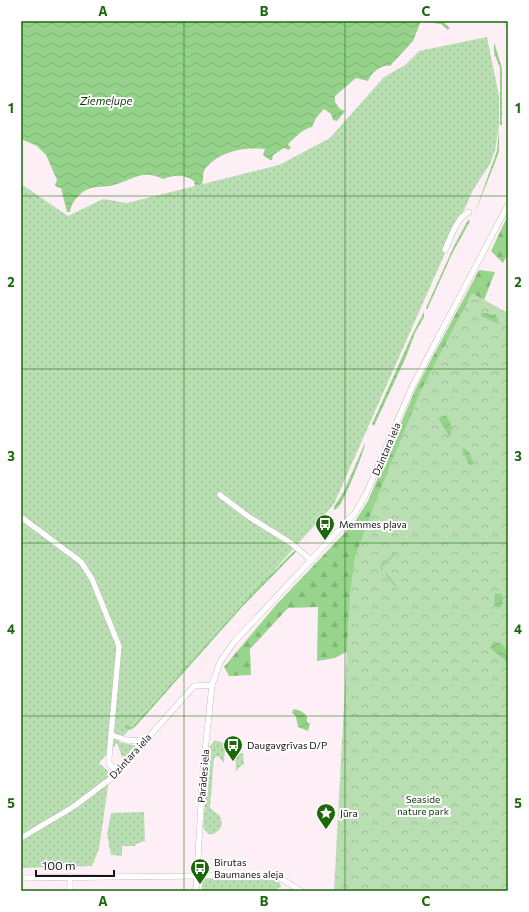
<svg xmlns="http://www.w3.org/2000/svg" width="529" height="912" font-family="Commissioner,sans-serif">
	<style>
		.grass { fill: url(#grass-dots) }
		.forest { fill: url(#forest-firs) }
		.park { fill: url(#park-crowns) }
		.water { fill: url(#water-waves) }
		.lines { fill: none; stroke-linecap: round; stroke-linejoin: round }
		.stream { stroke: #94d389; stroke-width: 1.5 }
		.minor-casing { stroke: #b098a4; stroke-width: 6 }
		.minor { stroke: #fff; stroke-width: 5.5 }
		.grid { fill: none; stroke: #1b690a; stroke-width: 1; stroke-opacity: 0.55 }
		.labels { text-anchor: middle; stroke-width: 4; stroke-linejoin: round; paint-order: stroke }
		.street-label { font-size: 10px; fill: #1c1318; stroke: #fff }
		.poi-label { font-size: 10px; fill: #1c1318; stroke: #fff; text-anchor: start }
		.park-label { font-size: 10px; fill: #0d3806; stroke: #fff }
		.water-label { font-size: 11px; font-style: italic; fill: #0f3907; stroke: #fff }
		.neatline { fill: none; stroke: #1b690a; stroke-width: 1.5 }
		.grid-label { font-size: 13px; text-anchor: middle; font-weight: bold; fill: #1b690a }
	</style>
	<defs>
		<pattern id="grass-dots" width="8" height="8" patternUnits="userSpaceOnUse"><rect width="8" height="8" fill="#b8deb2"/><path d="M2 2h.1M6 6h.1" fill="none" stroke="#9ebe98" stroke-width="1.8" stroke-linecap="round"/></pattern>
		<pattern id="forest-firs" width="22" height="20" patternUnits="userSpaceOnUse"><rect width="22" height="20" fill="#96d58b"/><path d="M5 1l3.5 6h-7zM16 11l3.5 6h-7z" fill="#81b677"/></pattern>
		<pattern id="park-crowns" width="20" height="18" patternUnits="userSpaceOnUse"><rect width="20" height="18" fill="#b8deb2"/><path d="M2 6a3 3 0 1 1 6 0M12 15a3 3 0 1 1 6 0" fill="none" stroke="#9ebe98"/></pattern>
		<pattern id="water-waves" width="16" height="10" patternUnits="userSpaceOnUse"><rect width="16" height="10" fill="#94d389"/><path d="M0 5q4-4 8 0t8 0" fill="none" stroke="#7fb476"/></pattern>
	</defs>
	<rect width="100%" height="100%" fill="#feeff6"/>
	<path class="grass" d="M487,37L499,96V125L495,151L490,164L473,190L334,504L118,742L138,746L124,762L117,743L99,763L110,773L99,849L92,866L21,868V184L68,216L103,199L127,203L279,165L330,138L384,77L405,65L419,51Z
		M215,740L223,743L225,747L224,763L218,756L214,758L210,808L220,816L222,824C220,831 215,835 208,834L203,827L210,746Z
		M243,753L244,764L234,772L236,769L235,757L238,754Z
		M144,812L145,841L136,844L135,846H122V856L111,855L107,834L111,813Z
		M202,878L276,879L280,883L281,887L273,891H202Z"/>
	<path class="forest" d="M508,215V254L503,263L491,251Z
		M479,270L495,272L475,323L383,632L335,658L317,661L318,607L288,608L250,649L251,675L229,676L224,667L276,605L354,523L368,501L416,388Z"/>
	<path class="park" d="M472,293L508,313V891H334L350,592L355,556L379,493L421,390Z"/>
	<path class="water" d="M21,21H281L283,23L299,21H442L450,28L448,30L441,24L421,21L413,41L390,66C381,64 371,73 368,81L356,78L335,96V102L340,109L345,111L337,121L333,120L331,114L324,109L316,118L312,127C301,130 297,136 289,143L288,145L291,147L289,150L284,148L273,155L272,160H270L263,155L265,149C244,147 219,151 205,169C202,174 204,179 202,184L195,186L194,181C184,174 174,175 163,179C141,168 132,181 110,186C102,187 94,186 86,190C79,193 70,205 70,212H67L61,188L57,187L55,185L57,180L46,155L37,146L21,139Z
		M494,42L502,68V125H500V68L494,53Z
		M499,129V151L496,160L474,215L497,151Z
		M468,220L470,221L452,254L427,310L426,308L454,246Z
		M424,312V317L415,333L406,357L374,426L372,424L413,333Z
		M484,313L496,315L499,324L481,316V314Z
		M446,415L452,427L450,437L438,418Z
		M365,443C366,448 344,501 339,506C338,508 336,509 334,510V507L344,491Z
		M464,448L469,452L474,463L469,465L462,449Z
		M295,550L296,552L243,606L135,727L130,730L125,728V725L132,727L256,589Z
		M495,594H502L503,603L500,608L494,605Z
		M495,642L500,643L508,650L507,662L490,648Z
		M294,709L301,711L307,716V722L310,724L308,731L298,727L296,717L292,712Z"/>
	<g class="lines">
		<path class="stream" d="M382,570L381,566L395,554
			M386,574L395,585"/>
		<defs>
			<path id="minor" d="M507,21L508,24
				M445,250C451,237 456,218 469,212
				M220,495L249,517L291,543L312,561
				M21,517L81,562L92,579L119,646L109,757V764L118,771
				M112,735L126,740L143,741
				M21,838L73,807L113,777L194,686L212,685
				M21,878L269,875L277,876L301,891
				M70,891V876
				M196,891L203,771L212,685L220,662L234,642L355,513L366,494L412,387L508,205"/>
		</defs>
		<use href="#minor" class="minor-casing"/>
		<use href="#minor" class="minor"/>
	</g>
	<path class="grid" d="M184,21V891M345,21V891M21,196H508M21,369H508M21,543H508M21,716H508"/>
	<defs>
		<symbol id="bus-pin" viewBox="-11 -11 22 30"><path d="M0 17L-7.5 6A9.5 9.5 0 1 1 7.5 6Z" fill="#1b690a" stroke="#fff"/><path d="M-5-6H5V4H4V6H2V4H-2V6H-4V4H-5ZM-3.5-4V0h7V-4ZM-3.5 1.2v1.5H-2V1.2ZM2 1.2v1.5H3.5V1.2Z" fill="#fff"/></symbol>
		<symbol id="sight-pin" viewBox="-11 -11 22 30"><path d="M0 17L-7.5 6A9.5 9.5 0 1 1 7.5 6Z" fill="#1b690a" stroke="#fff"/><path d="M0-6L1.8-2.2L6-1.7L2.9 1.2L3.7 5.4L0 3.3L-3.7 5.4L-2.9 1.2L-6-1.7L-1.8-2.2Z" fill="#fff"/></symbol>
	</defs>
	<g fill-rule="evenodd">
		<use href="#bus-pin" x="314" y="513" width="22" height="30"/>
		<use href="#bus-pin" x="222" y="734" width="22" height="30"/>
		<use href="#sight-pin" x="315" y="802" width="22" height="30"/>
		<use href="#bus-pin" x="189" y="857" width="22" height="30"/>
	</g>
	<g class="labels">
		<g class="street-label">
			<text transform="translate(386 449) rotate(-67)" y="4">Dzintara iela</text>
			<text transform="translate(130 756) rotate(-48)" y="4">Dzintara iela</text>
			<text transform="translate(203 776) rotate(-85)" y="4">Parādes iela</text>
		</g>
		<g class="poi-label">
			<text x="339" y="528">Memmes pļava</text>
			<text x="247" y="749">Daugavgrīvas D/P</text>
			<text x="340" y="817">Jūra</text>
			<text x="214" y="866">Birutas<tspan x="214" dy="12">Baumanes aleja</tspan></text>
		</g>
		<g class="park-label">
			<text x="423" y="803">Seaside<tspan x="423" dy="12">nature park</tspan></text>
		</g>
		<g class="water-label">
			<text x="106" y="105">Ziemeļupe</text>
		</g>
	</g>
	<rect width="529" height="912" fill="none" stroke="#ffffff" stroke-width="44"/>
	<path d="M36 870v6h78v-6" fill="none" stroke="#1c1318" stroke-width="2"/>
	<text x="42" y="870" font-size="12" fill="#1c1318" stroke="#ffffff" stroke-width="3" paint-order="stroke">100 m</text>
	<rect x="22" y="22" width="485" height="868" class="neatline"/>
	<g class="grid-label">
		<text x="103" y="16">A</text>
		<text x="264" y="16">B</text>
		<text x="426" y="16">C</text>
		<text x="11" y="113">1</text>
		<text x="518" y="113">1</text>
		<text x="11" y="287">2</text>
		<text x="518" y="287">2</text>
		<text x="11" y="461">3</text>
		<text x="518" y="461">3</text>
		<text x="11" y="634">4</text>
		<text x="518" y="634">4</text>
		<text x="11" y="808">5</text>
		<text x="518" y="808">5</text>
		<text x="103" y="906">A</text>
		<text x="264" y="906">B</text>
		<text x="426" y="906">C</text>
	</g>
</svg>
